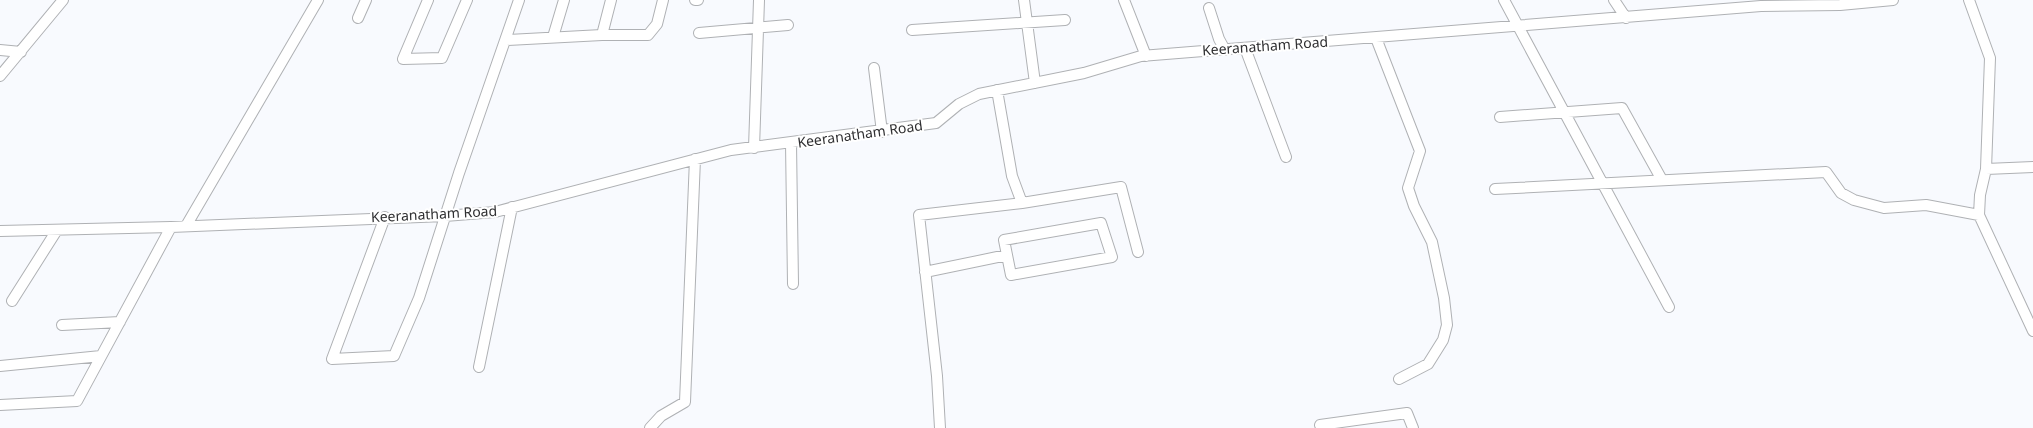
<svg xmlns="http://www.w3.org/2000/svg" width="2033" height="428" font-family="'Noto Sans',sans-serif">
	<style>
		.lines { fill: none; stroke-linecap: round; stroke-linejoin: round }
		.minor-casing { stroke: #afb1b4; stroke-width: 12 }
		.minor { stroke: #fff; stroke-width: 10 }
		.labels { text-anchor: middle; stroke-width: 4; stroke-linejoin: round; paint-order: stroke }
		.street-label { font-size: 14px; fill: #2f2f31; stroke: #fff }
	</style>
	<rect width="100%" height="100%" fill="#f8fafe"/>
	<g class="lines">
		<defs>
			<path id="minor" d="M428,0L403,59L442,58L467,0
				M695,0H698
				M1024,0L1035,83
				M1124,0L1146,56
				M1504,0L1669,307
				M1614,0L1626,18
				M1969,0L1990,58L1986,169L1980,195L1979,215L2033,331
				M1209,8L1219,39L1225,50
				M358,18L366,0
				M912,30L1065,20
				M699,33L788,25
				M602,35H648L657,24L663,0
				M553,37L564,0
				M1376,38L1420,151L1408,188L1414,206L1432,242L1444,298L1447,325L1443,340L1428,364L1399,379
				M506,40L602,35L611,0
				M1245,48L1286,157
				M0,50L21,52
				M874,68L882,132
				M0,76L63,0
				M997,90L1012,176L1022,203
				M1500,117L1622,108L1662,180
				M791,143L793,284
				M754,148L759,0
				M1986,169L2033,167
				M1495,189L1826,172L1841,193L1854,200L1884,208L1926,205L1979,215
				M385,217L332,359L394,356L419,298L459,173L519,0
				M1101,223L1112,257L1011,275L1004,240Z
				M186,226L318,0
				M0,231L171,227L445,216L495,212L731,150L936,123L959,104L979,94L1084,73L1141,56L1761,6L1840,5L1893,0
				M925,272L1007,255
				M12,301L57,230
				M62,325L120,322
				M0,366L101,356
				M479,367L512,207
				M0,405L77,401L171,227
				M1320,425L1407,413L1413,428
				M650,428L661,416L685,402L695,159
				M940,428L937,376L919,215L1022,203L1121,187L1138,252"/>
		</defs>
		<use href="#minor" class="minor-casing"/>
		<use href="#minor" class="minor"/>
	</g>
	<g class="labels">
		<g class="street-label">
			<text transform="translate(1265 46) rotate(-4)" y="5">Keeranatham Road</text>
			<text transform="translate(860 134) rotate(-8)" y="5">Keeranatham Road</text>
			<text transform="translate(434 214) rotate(-3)" y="5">Keeranatham Road</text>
		</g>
	</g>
</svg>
